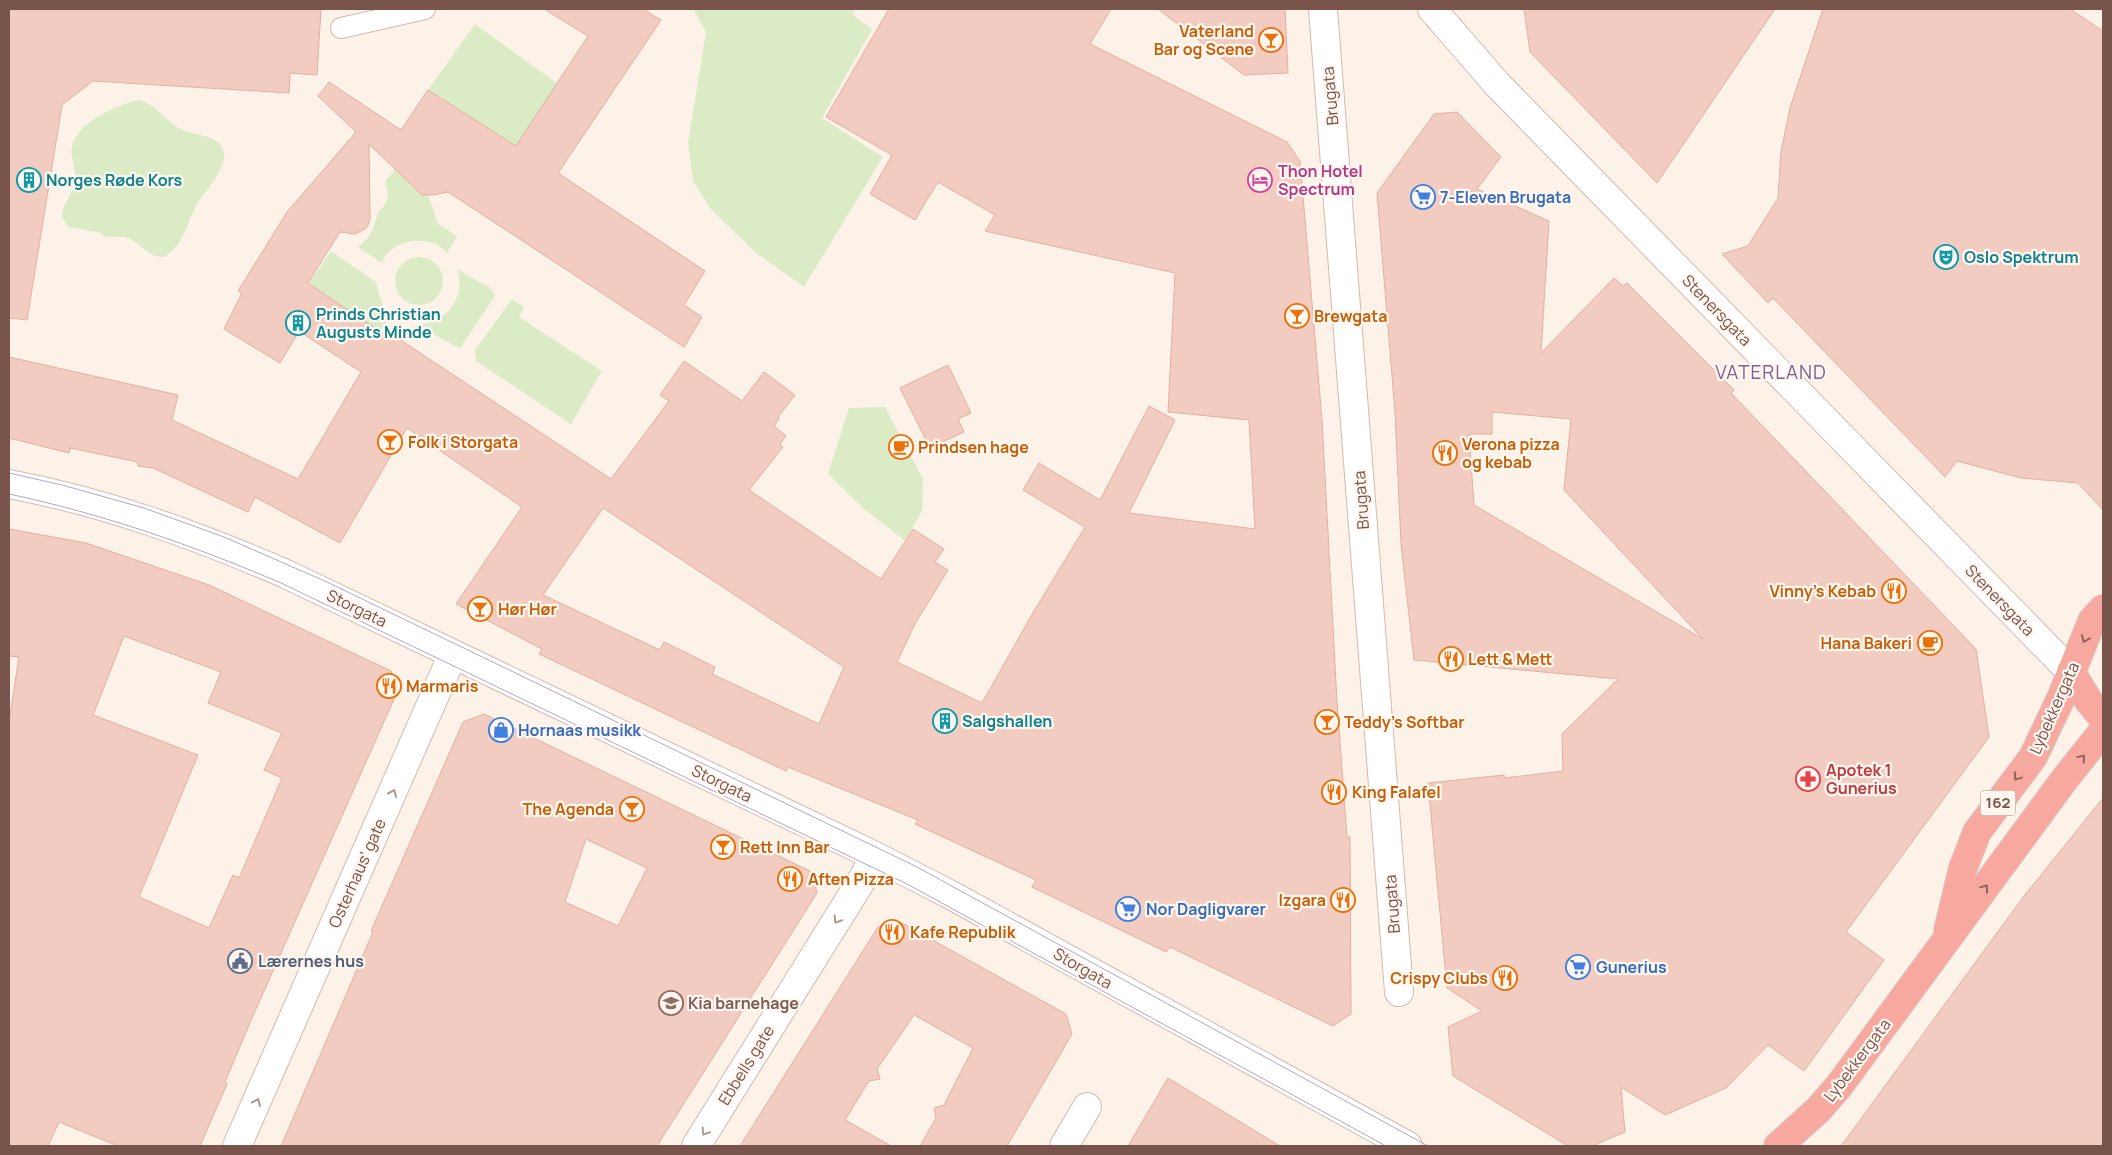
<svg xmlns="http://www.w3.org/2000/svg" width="2112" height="1155" font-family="Manrope,sans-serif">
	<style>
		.green { fill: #dbebc6 }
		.building { fill: #f2ccc0; stroke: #e5afa0; fill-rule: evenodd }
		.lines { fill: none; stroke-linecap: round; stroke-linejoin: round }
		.lane-casing { stroke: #d2bab0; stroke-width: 22 }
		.street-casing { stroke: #d2bab0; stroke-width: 30 }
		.secondary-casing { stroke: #d5b9ad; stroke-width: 30 }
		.highway-casing { stroke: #d9cfcd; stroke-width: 30 }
		.lane { stroke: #fff; stroke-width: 20 }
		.street { stroke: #fff; stroke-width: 28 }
		.secondary { stroke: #fff; stroke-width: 28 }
		.highway { stroke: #f7a89f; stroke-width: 28 }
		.tram { stroke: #b2a6c8; stroke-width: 1 }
		.oneway { stroke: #91655c }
		.oneway2 { stroke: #ae9893 }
		.labels { text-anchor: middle; stroke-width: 4.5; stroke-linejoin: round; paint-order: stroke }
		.shield { fill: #fff6ef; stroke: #a0857c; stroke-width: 1 }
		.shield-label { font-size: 15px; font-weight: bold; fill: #78544b }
		.food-label { font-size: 16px; font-weight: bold; fill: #c56008; stroke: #fff6ef; text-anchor: start }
		.street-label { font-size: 16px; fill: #78544b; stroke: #fff6ef }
		.hotel-label { font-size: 16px; font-weight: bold; fill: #b23c85; stroke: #fff6ef; text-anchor: start }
		.culture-label { font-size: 16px; font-weight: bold; fill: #0d838f; stroke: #fff6ef; text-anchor: start }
		.shop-label { font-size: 16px; font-weight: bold; fill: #366cbe; stroke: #fff6ef; text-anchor: start }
		.health-label { font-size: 16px; font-weight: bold; fill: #be3a42; stroke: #fff6ef; text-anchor: start }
		.service-label { font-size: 16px; font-weight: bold; fill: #4e5e75; stroke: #fff6ef; text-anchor: start }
		.education-label { font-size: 16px; font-weight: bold; fill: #785e54; stroke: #fff6ef; text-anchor: start }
		.quarter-label { font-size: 19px; letter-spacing: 1px; fill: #7b6493; stroke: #fff6ef }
	</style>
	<rect width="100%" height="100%" fill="#fdf2e8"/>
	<path class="green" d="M693,9H855L853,15L872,29L822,118L883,157L804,287L756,253L711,209L693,181L688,143L706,32Z
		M475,24L558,84L516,147L428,90Z
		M138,100C157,104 166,122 182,130C196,136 219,134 224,152C228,167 204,193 196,206C190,217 187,230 180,241C176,248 171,253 164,257C147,258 140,240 124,237C117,236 110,238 103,236L102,233L68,227L62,217C63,201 73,195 75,181C77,170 70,159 72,147C76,123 116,105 138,100Z
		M403,161C409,176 412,191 429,197L438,224L457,236L447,253C431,233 391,238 382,263L358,247C370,238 375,228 377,213C388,205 390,194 385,181Z
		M331,251L376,282L382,304L391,315L380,332L309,283Z
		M395 281a24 24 0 1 1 48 0a24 24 0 1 1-48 0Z
		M457,269L493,290L495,296L461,347L459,348L418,326L417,324C446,325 467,296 457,269Z
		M512,299L524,307L519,317L602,371L571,424L476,361L475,350Z
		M885,407L923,479L922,511L905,541L863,508L828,474L849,408Z"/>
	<path class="building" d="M9,9H321L317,75L290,73L289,93L93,81L62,105L27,320L9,318Z
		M544,9H643L661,20L558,173L705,271L684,305L702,317L684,347L448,192L433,195H422L369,144L370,219L368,225L365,229L355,234L340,232L308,283L385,335L387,331L611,479L669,401L660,395L684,361L742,401L764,372L795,395L778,417L779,419L774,426L786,436L780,444L783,447L749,490L881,579L913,529L944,549L935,562L948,570L916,622L897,662L982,703L1034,611L1085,527L1023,490L1039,463L1100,500L1149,406L1175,420L1129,513L1255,529L1249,420L1168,412L1175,273L985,231L995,215L938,182L915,220L870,194L892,155L826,117L889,9H1111L1090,44L1287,142L1300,161L1322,420L1337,702L1347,837H1350L1351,1014L1333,1026L1170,947L1166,952L1032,887L1036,880L915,824L918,820L788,767L786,771L539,654L542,649L456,604L522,507L407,428L340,543L255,497L248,512L153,468L138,466V462L70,448L69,453L9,438V357L178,395L172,420L298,479L361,372L299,331L280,363L224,329L242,293L238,291L287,212L356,132L318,96L329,82L401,130L428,90L516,146L588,36ZM603,508L844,667L819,724L712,674L715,667L664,642L660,650L543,595Z
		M1158,9H1285L1288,73L1244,75Z
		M1524,9H1775L1657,183L1530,52Z
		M1823,9H2070L2103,31V510L2078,483L2021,478L1957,461L1945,477L1773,298L1768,303L1722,254L1748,246L1778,198L1781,152L1790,108Z
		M1457,112L1501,157L1477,189L1549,221L1541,353L1614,278L1623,286L1627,283L1734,390L1731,393L1976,649L1989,737L1846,932L1884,960L1804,1071L1768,1045L1726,1088L1665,1115L1621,1087L1625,1132L1592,1146H1568L1453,1076L1448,1027L1482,1011L1447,988L1428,783L1504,775L1505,778L1563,771L1562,734L1618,679L1414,660L1401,544L1395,412L1377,193L1434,114ZM1492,412L1571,419L1564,490L1703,639L1474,505L1469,434H1492Z
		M948,365L971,413L958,419L964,432L930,448L900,388Z
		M9,529L86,543L209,585L391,671L398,690L252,1018L225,1082L227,1084L200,1146H118L59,1122L48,1146H9V722L19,657L9,656ZM124,636L221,672L208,703L282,733L264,770L282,778L239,878L233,875L209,928L139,897L198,755L93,715Z
		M484,714L812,872L817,893L657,1146H281L373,932L371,931L463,722ZM586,839L647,868L618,926L565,902Z
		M2103,798V1146H1841L2024,896Z
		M900,922L1066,1014L1072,1034L1007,1146H920L936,1118L934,1108L944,1105L973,1048L914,1015L877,1069L880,1079L869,1081L845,1120L891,1146H740L878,927Z
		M1168,1078L1280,1146H1128Z"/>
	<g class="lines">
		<defs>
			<path id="lane" d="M341,28L425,9"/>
			<path id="street" d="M1323,9L1399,992
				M9,484C105,502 196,535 286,574L875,856L951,895L1408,1146
				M237,1146L453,654
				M696,1146L863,878L875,856
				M1064,1146L1087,1107"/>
			<path id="secondary" d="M1432,9L1496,83L2071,672"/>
			<path id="highway" d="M2071,672L2088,700L2103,718
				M1948,930L1963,868L1977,832L2033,757L2061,698L2092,621L2103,609
				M1778,1146L1818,1110L1839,1086L2064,780L2103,731"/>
		</defs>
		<use href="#lane" class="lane-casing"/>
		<use href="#street" class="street-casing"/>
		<use href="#secondary" class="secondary-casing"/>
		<use href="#highway" class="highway-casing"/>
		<use href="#lane" class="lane"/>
		<use href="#street" class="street"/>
		<use href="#secondary" class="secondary"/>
		<use href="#highway" class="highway"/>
		<path class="tram" d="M9,473L62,485L144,508L224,537L327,582L915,866L1428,1146
			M9,494C103,514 192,545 281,583L907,884L1386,1146"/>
	</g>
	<defs><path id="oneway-chevron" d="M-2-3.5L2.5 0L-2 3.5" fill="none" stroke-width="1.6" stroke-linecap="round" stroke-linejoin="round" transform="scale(1.25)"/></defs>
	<g class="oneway">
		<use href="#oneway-chevron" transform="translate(2085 639) rotate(113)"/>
		<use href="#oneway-chevron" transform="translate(2082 758) rotate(-50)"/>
		<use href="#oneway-chevron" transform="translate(2017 777) rotate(127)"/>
		<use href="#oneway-chevron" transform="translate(1985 888) rotate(-53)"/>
	</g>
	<g class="oneway2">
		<use href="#oneway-chevron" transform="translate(393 793) rotate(-66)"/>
		<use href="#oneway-chevron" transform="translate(837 920) rotate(122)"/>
		<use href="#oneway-chevron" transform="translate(257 1102) rotate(-66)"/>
		<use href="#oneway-chevron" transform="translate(705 1132) rotate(122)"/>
	</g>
	<defs>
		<symbol id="bar-ring" viewBox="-11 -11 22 22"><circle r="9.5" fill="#fff6ef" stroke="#e8710a" stroke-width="1.5"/><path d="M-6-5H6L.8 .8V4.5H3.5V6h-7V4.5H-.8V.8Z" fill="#e8710a"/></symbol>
		<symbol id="building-ring" viewBox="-11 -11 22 22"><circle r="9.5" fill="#fff6ef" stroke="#0f9aa8" stroke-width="1.5"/><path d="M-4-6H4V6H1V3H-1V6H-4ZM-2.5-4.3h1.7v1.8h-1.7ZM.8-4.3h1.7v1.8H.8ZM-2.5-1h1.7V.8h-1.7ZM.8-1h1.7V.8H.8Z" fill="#0f9aa8"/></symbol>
		<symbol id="hotel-ring" viewBox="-11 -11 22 22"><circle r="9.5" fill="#fff6ef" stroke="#d1479c" stroke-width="1.5"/><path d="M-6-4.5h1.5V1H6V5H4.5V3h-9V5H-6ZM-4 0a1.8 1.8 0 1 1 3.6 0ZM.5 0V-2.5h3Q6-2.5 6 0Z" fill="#d1479c"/></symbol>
		<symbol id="supermarket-ring" viewBox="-11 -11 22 22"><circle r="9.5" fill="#fff6ef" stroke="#3f7fe0" stroke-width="1.5"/><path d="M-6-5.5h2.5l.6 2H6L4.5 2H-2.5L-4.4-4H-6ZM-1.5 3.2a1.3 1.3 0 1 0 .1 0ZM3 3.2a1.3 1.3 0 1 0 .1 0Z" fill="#3f7fe0"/></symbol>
		<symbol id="theatre-ring" viewBox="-11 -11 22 22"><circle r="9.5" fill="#fff6ef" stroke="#0f9aa8" stroke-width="1.5"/><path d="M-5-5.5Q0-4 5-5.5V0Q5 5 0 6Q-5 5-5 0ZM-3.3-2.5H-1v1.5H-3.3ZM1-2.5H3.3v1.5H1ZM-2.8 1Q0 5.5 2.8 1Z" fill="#0f9aa8"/></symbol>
		<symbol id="cafe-ring" viewBox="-11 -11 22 22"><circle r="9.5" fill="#fff6ef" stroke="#e8710a" stroke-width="1.5"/><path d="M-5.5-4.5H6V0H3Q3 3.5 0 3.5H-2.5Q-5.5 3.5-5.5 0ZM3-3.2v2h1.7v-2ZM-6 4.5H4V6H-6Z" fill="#e8710a"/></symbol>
		<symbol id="restaurant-ring" viewBox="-11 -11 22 22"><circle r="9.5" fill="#fff6ef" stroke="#e8710a" stroke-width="1.5"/><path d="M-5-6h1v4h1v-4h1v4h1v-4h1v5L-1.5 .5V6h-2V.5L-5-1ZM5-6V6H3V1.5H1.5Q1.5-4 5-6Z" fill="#e8710a"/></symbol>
		<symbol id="shop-ring" viewBox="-11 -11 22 22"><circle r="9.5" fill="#fff6ef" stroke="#3f7fe0" stroke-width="1.5"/><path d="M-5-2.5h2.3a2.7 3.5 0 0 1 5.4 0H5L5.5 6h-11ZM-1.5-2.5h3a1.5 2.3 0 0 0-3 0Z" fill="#3f7fe0"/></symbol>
		<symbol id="pharmacy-ring" viewBox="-11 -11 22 22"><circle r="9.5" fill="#fff6ef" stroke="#e0444e" stroke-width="1.5"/><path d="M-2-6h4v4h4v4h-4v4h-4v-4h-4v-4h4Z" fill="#e0444e"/></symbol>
		<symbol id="civic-ring" viewBox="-11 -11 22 22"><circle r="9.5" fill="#fff6ef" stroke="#5c6f8a" stroke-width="1.5"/><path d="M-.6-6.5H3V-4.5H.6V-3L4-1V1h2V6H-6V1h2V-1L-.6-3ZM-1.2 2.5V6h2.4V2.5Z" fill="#5c6f8a"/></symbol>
		<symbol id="school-ring" viewBox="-11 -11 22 22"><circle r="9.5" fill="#fff6ef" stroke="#8d6e63" stroke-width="1.5"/><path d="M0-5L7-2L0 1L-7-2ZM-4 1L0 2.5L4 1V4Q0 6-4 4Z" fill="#8d6e63"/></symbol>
	</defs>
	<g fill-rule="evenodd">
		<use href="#bar-ring" x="1257" y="26" width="28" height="28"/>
		<use href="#building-ring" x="15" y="166" width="28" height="28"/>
		<use href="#hotel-ring" x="1246" y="166" width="28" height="28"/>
		<use href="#supermarket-ring" x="1409" y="183" width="28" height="28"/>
		<use href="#theatre-ring" x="1932" y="243" width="28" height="28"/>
		<use href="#bar-ring" x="1283" y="302" width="28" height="28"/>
		<use href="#building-ring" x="284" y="309" width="28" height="28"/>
		<use href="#bar-ring" x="376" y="428" width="28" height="28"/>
		<use href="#cafe-ring" x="887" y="433" width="28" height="28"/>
		<use href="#restaurant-ring" x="1431" y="439" width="28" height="28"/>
		<use href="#restaurant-ring" x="1880" y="577" width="28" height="28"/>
		<use href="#bar-ring" x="466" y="595" width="28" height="28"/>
		<use href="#cafe-ring" x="1916" y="629" width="28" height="28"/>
		<use href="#restaurant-ring" x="1437" y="645" width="28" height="28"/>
		<use href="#restaurant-ring" x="375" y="672" width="28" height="28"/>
		<use href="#building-ring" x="931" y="707" width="28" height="28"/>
		<use href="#bar-ring" x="1313" y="708" width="28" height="28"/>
		<use href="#shop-ring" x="487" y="716" width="28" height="28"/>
		<use href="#pharmacy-ring" x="1794" y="765" width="28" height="28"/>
		<use href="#restaurant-ring" x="1320" y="778" width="28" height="28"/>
		<use href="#bar-ring" x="618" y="795" width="28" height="28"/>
		<use href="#bar-ring" x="709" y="833" width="28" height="28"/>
		<use href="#restaurant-ring" x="776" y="865" width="28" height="28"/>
		<use href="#restaurant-ring" x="1329" y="886" width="28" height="28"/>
		<use href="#supermarket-ring" x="1114" y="895" width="28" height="28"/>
		<use href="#restaurant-ring" x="878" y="918" width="28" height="28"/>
		<use href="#civic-ring" x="226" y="947" width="28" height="28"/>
		<use href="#supermarket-ring" x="1564" y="953" width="28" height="28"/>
		<use href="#restaurant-ring" x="1491" y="964" width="28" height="28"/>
		<use href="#school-ring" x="657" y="989" width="28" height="28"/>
	</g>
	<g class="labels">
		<rect class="shield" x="1980.5" y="790.5" width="35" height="25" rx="4"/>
		<g class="shield-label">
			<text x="1998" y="808">162</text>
		</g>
		<g class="food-label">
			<text x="1254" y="37" text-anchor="end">Vaterland<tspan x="1254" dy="18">Bar og Scene</tspan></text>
			<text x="1314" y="322">Brewgata</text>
			<text x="408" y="448">Folk i Storgata</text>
			<text x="1462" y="450">Verona pizza<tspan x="1462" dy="18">og kebab</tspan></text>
			<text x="918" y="453">Prindsen hage</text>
			<text x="1876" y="597" text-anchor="end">Vinny's Kebab</text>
			<text x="498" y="615">Hør Hør</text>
			<text x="1912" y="649" text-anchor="end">Hana Bakeri</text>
			<text x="1468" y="665">Lett &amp; Mett</text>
			<text x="406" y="692">Marmaris</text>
			<text x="1344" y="728">Teddy's Softbar</text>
			<text x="1352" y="798">King Falafel</text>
			<text x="614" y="815" text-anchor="end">The Agenda</text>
			<text x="740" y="853">Rett Inn Bar</text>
			<text x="808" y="885">Aften Pizza</text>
			<text x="1326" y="906" text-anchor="end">Izgara</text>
			<text x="910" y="938">Kafe Republik</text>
			<text x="1488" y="984" text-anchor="end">Crispy Clubs</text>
		</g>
		<g class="street-label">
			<text transform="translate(1330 96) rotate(-95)" y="6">Brugata</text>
			<text transform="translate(1717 310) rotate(46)" y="6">Stenersgata</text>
			<text transform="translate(1361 500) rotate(-94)" y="6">Brugata</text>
			<text transform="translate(2000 600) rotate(46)" y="6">Stenersgata</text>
			<text transform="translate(357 608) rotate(26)" y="6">Storgata</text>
			<text transform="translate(2054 708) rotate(-66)" y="6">Lybekkergata</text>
			<text transform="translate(722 783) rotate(26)" y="6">Storgata</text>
			<text transform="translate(357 873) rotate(-66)" y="6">Osterhaus’ gate</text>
			<text transform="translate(1392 904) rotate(-94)" y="6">Brugata</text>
			<text transform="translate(1083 968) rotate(30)" y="6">Storgata</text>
			<text transform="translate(1857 1060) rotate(-53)" y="6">Lybekkergata</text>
			<text transform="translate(746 1065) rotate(-58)" y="6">Ebbells gate</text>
		</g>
		<g class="hotel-label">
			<text x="1278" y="177">Thon Hotel<tspan x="1278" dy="18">Spectrum</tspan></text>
		</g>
		<g class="culture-label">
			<text x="46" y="186">Norges Røde Kors</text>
			<text x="1964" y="263">Oslo Spektrum</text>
			<text x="316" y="320">Prinds Christian<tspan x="316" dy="18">Augusts Minde</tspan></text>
			<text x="962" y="727">Salgshallen</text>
		</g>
		<g class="shop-label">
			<text x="1440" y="203">7-Eleven Brugata</text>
			<text x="518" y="736">Hornaas musikk</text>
			<text x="1146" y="915">Nor Dagligvarer</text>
			<text x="1596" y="973">Gunerius</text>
		</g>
		<g class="health-label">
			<text x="1826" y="776">Apotek 1<tspan x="1826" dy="18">Gunerius</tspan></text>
		</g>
		<g class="service-label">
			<text x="258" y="967">Lærernes hus</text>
		</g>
		<g class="education-label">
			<text x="688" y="1009">Kia barnehage</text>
		</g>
		<g class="quarter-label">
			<text x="1771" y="379">VATERLAND</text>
		</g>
	</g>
	<rect width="2112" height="1155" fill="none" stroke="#78544b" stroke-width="20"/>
</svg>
